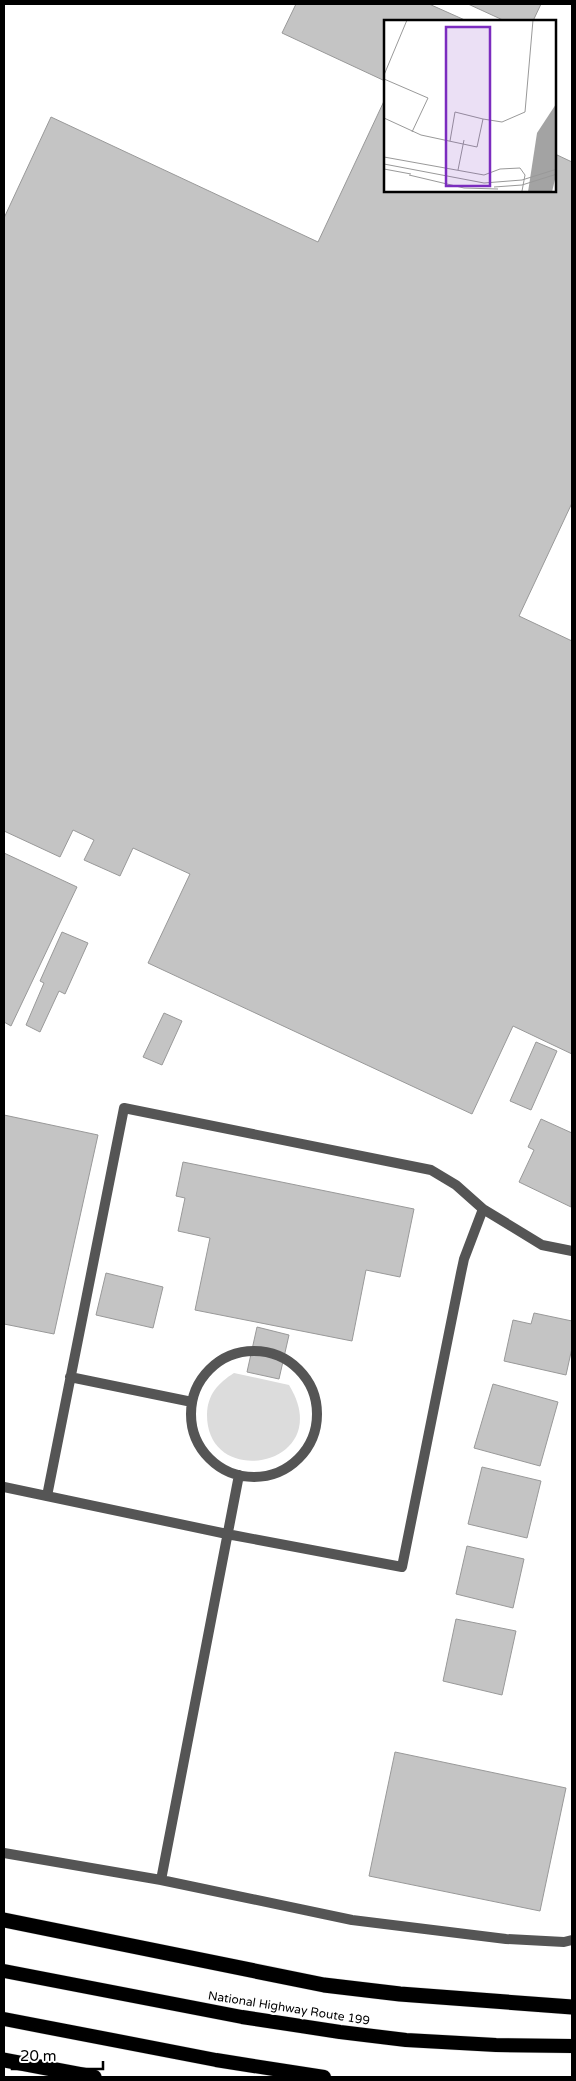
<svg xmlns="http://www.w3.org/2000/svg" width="576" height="2081" font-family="'Varela Round',sans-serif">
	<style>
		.green { fill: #dcdcdc }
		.building { fill: #c4c4c4; stroke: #999 }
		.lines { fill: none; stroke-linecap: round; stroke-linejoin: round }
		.trunk-casing { stroke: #dbdbdb; stroke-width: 15 }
		.motorway-casing { stroke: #dbdbdb; stroke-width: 16 }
		.service { stroke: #555; stroke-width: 10 }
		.trunk { stroke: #000; stroke-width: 14 }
		.motorway { stroke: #000; stroke-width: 15 }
		.labels { text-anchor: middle; stroke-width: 5; stroke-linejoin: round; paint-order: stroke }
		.street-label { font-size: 12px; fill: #000; stroke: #fff }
		.inset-road { fill: none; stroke: #999; stroke-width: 1 }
		.view { fill: #7b2cbf; fill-opacity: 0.15; stroke: #7b2cbf; stroke-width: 2.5 }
		.inset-edge { fill: none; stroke: #000; stroke-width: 2.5 }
	</style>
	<rect width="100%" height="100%" fill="#fff"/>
	<path class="green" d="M234,1373L289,1385C338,1465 207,1492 207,1415C207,1395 218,1383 234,1373Z"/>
	<path class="building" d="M296,4H429L467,21H385V81L282,33Z
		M468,4H541L533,21H505Z
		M385,99V191H555V154L572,162V503L519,616L572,641V1054L513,1026L472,1114L148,963L190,874L133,848L120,876L84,860L94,840L73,830L60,857L4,831V218L51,117L318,242Z
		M4,853L77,887L11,1026L4,1022Z
		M62,932L88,943L65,994L59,991L40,1032L26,1025L44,983L40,981Z
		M164,1013L182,1021L162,1065L143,1057Z
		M536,1042L557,1051L531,1110L510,1101Z
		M4,1115L98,1135L54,1334L4,1324Z
		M541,1119L572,1133L571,1207L519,1182L534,1150L528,1147Z
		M183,1162L414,1209L400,1277L366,1270L352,1341L195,1310L210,1238L178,1231L185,1198L176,1196Z
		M106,1273L163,1287L153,1328L96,1315Z
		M534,1313L572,1321V1348L566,1375L504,1361L513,1320L531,1324Z
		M257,1327L289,1335L279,1379L247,1372Z
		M493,1384L558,1402L540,1466L474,1448Z
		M482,1467L541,1481L527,1538L468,1524Z
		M467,1546L524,1559L513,1608L456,1594Z
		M456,1619L516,1631L502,1695L443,1681Z
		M395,1752L566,1788L540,1911L369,1876Z"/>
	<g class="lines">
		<defs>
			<path id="trunk" d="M4,1971L242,2017L340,2032L406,2040L496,2045L572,2046
				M4,2019L216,2060L324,2077"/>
			<path id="motorway" d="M4,1920L324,1985L400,1994L572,2007
				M4,2060L94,2077"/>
		</defs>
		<use href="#trunk" class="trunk-casing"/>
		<use href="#motorway" class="motorway-casing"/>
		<path class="service" d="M191 1414a63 63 0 1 1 126 0a63 63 0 1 1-126 0Z
			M70,1377L192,1402
			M4,1487L227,1534L402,1567L461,1273L464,1259L483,1209L542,1245L572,1251
			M47,1496L124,1108L431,1170L456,1185L483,1209
			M4,1853L161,1880L352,1920L506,1939L564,1942L572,1940
			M161,1880L239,1475"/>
		<use href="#trunk" class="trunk"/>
		<use href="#motorway" class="motorway"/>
	</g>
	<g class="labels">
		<g class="street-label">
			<text transform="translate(289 2008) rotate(9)" y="4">National Highway Route 199</text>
		</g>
	</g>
	<g transform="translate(384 20)">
		<rect width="172" height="172" fill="#fff"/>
		<path d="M172,84L173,151L168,172H144L153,113Z" fill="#a3a3a3"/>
		<path class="inset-road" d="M0,55L23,0M0,59L44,78L28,112M0,98L37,115L93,127L99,99L118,102L141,92L149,0M66,121L71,92L99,99M0,137L100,155L116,149L136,148L141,155L138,171M0,144L100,163L138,160L173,149M0,149L27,154M74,150L80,120M25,155L80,168L114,169M110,167L138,165L173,154"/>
		<path class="view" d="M62,7H106V166H62Z"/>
		<rect width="172" height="172" class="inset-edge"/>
	</g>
	<rect width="576" height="2081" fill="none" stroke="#000000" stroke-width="10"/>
	<path d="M12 2061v8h91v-8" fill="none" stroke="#000000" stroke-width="2.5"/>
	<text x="20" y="2061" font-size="15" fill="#000000" stroke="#ffffff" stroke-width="4" paint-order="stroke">20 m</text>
</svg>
